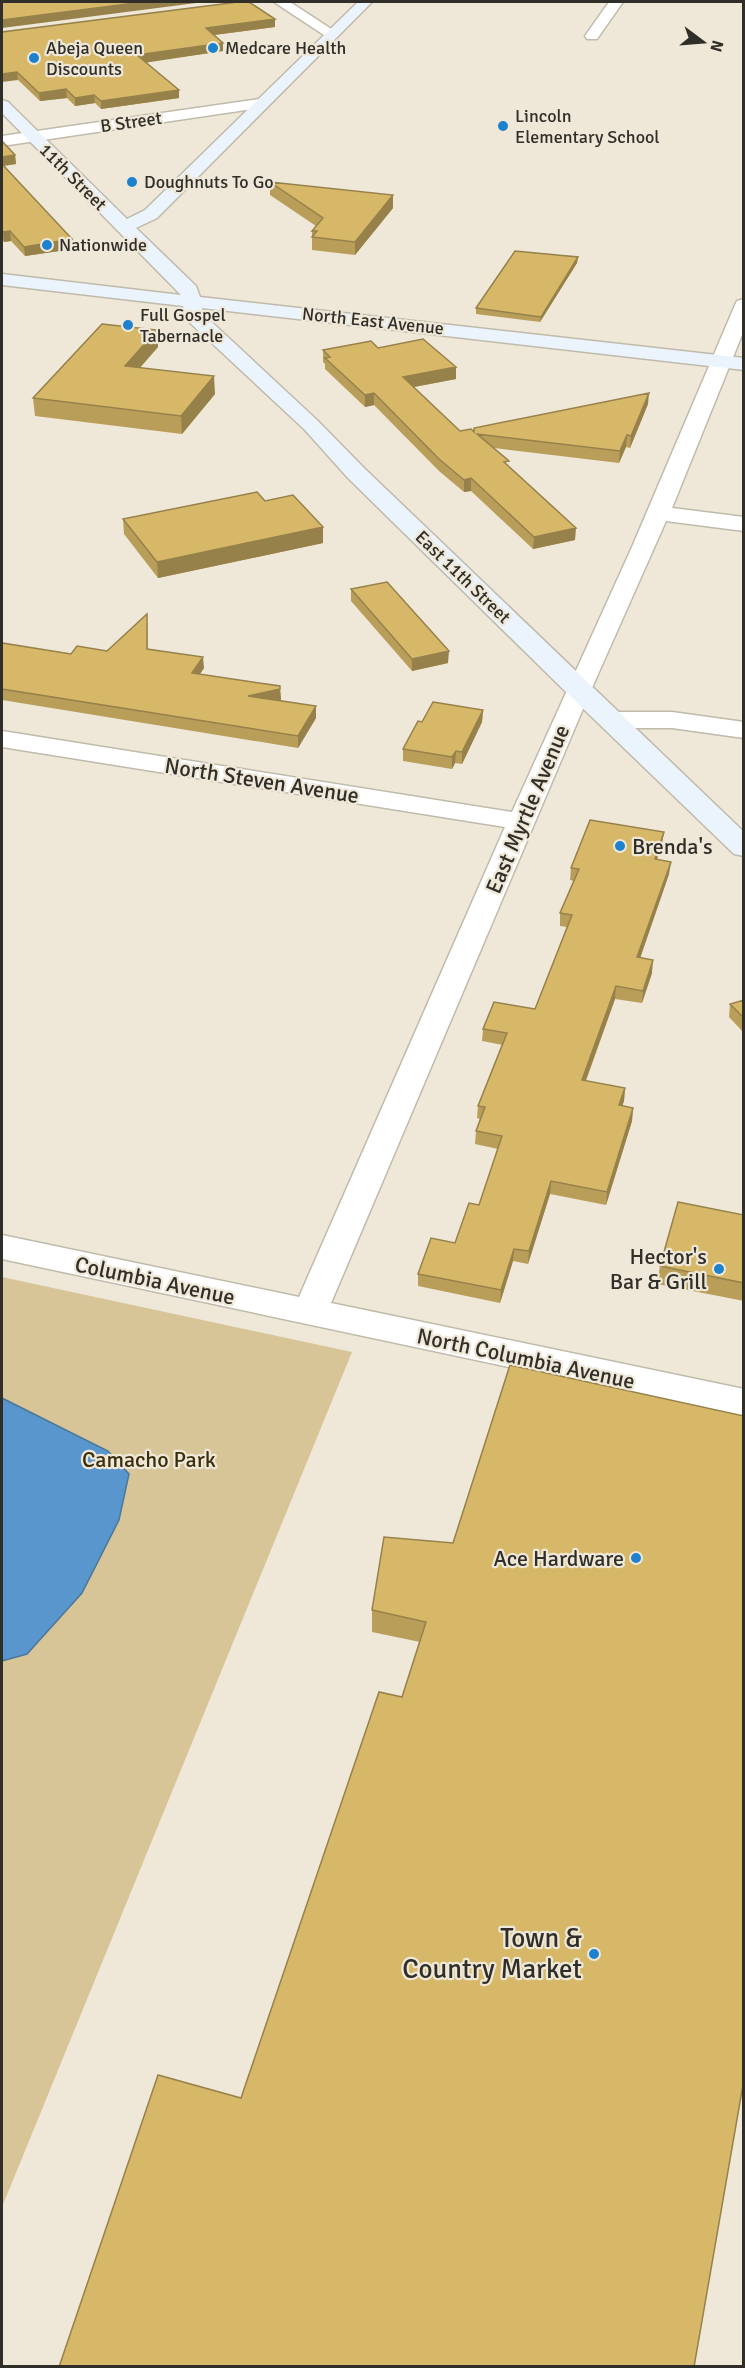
<svg xmlns="http://www.w3.org/2000/svg" width="745" height="2368" font-family="Signika,sans-serif">
	<style>
		.green { fill: #d7c598 }
		.water { fill: #5896cd; stroke: #4c779c; stroke-width: 1.5 }
		.lines { fill: none; stroke-linecap: round; stroke-linejoin: round }
		.street-casing { stroke: #c0baab; stroke-width: 3 }
		.secondary-casing { stroke: #c0baab; stroke-width: 3 }
		.street { fill: #fff; fill-rule: evenodd }
		.secondary { fill: #ebf4fc; fill-rule: evenodd }
		.wall { fill: #b99e5a }
		.shaded-wall { fill: #96814a }
		.building { fill: #d7b869; stroke: #96814a; stroke-width: 1.5 }
		.poi-dot { fill: #1d81cd; stroke: #efe8d8; stroke-width: 2 }
		.labels { text-anchor: middle; stroke-width: 4.5; stroke-linejoin: round; paint-order: stroke }
		.far-poi-label { font-size: 18px; fill: #302e28; stroke: #efe8d8; text-anchor: start }
		.far-street-label { font-size: 18px; fill: #302e28; stroke: #efe8d8 }
		.street-label { font-size: 22px; fill: #302e28; stroke: #efe8d8 }
		.poi-label { font-size: 22px; fill: #302e28; stroke: #efe8d8; text-anchor: end }
		.park-label { font-size: 22px; fill: #3b2e0a; stroke: #efe8d8 }
		.near-poi-label { font-size: 27px; fill: #302e28; stroke: #efe8d8; text-anchor: end }
	</style>
	<rect width="100%" height="100%" fill="#efe8d8"/>
	<path class="green" d="M2,1277L352,1352L2,2207Z"/>
	<path class="water" d="M2,1398L108,1451L129,1474L119,1520L82,1593L27,1654L2,1661Z"/>
	<g class="lines">
		<defs>
			<path id="street" d="M274,2H290L339,34L337,37H327Z
				M609,2H623L597,39H587L585,36Z
				M260,99L268,104L266,107L2,146V136Z
				M744,299V330L672,508L744,517V531L666,521L591,690L331,1303L744,1389V1417L2,1259V1235L299,1297L505,827L2,747V731L512,812L632,547L735,305L737,301Z
				M611,712H672L744,722V738L672,728H611L602,725L598,720L602,715Z"/>
			<path id="secondary" d="M358,2H372L157,218L136,228L196,286L200,297L744,358V370L202,308L203,314L318,421L364,468L744,832V856L734,854L569,695L348,478L304,429L187,320L183,306L2,285V274L181,295L2,113V100L8,102L127,219L145,210Z"/>
		</defs>
		<use href="#street" class="street-casing"/>
		<use href="#secondary" class="secondary-casing"/>
		<use href="#street" class="street"/>
		<use href="#secondary" class="secondary"/>
	</g>
	<path class="wall" d="M275,27L214,35L223,51L145,62L179,98L101,109L95,103L75,106L67,98L40,101L18,80L2,32Z
		M2,141L15,155L16,164L3,166L73,249L25,256L11,241L4,242L2,239Z
		M270,182L393,208L355,255L312,250V231L316,226L270,195Z
		M578,257L577,263L540,322L476,314V308Z
		M157,330L158,347L140,368L215,394L182,434L35,416L33,398Z
		M378,348L456,367V379L414,387L460,431H474L648,404L630,448L626,447L619,463L494,448L508,466L575,540L533,549L471,491L464,492L439,471L374,405L365,407L325,369V364L323,362V350Z
		M265,501L323,543L158,578L124,534L123,519Z
		M351,589L448,663L412,671L351,601Z
		M147,614L148,649L204,668L200,674L280,686L281,700L278,701L316,706V718L298,748L2,700V643L71,654L107,651Z
		M483,710L482,722L462,764L455,763L452,769L403,761V749L422,722Z
		M662,844L657,859L669,874L640,958L652,973L642,1003L615,999L586,1081L625,1088L624,1101L622,1106L633,1108L632,1121L606,1205L550,1194L528,1264L513,1261L500,1303L418,1286V1274L455,1243L479,1205L498,1149L475,1144L476,1131L480,1119L477,1118L478,1106L503,1045L482,1041L483,1029L535,1009L567,927L560,926V913L574,881L570,880L571,868Z
		M744,1000V1033L729,1017L730,1004Z
		M744,1215V1301L657,1284L660,1266Z
		M744,1416L241,2098L402,1697L420,1642L372,1632V1610L453,1543Z"/>
	<path class="shaded-wall" d="M143,2H204L2,28V29V20Z
		M275,19V27L206,36V28Z
		M223,43V51L137,64V55Z
		M17,72L18,80L2,82V74Z
		M66,89L67,98L40,101L39,93Z
		M179,90V98L101,109V101Z
		M94,95L95,103L75,106V98Z
		M15,155L16,164L2,166V157Z
		M393,195V208L355,255V242Z
		M10,231L11,241L4,242L3,232Z
		M72,239L73,249L25,256L24,247Z
		M578,257L577,263L540,322L541,317Z
		M157,330L158,347L126,383L125,366Z
		M456,367V379L403,389V377Z
		M214,376L215,394L182,434L181,416Z
		M374,393V405L365,407V395Z
		M649,393L648,404L630,448L631,436Z
		M627,435L626,447L619,463L620,451Z
		M471,478V491L464,492V480Z
		M323,527V543L158,578L157,562Z
		M576,528L575,540L533,549L534,537Z
		M449,651L448,663L412,671V659Z
		M203,657L204,668L193,684L192,673Z
		M280,689L281,700L248,707V696Z
		M316,706V718L298,748V736Z
		M483,710L482,722L462,764V752Z
		M456,751L455,763L452,769V757Z
		M664,832L662,844L653,871L655,859Z
		M671,862L669,874L636,970L637,957Z
		M653,960L652,973L642,1003L643,991Z
		M616,986L615,999L581,1093L582,1080Z
		M625,1088L624,1101L618,1118L619,1105Z
		M633,1108L632,1121L606,1205L607,1192Z
		M551,1181L550,1194L528,1264L529,1251Z
		M514,1249L513,1261L500,1303L501,1290Z"/>
	<path class="building" d="M2,2H143L2,20Z
		M238,2H249L275,19L206,28L223,43L137,55L179,90L101,101L94,95L75,98L66,89L39,93L17,72L2,74V32Z
		M2,141L15,155L2,157Z
		M2,164L72,239L24,247L10,231L3,232L2,231Z
		M270,182L393,195L355,242L312,237L317,231H312L323,218Z
		M515,251L578,257L541,317L476,308Z
		M102,324L157,330L125,366L214,376L181,416L33,398Z
		M423,339L456,367L403,377L460,431L471,429L474,432V428L649,393L631,436L627,435L620,451L477,434L509,461L504,462L576,528L534,537L471,478L464,480L439,459L374,393L365,395L325,358L330,357L323,350L371,341L378,348Z
		M257,492L265,501L293,495L323,527L157,562L123,519Z
		M387,582L449,651L412,659L351,589Z
		M147,614V649L203,657L192,673L280,686V689L248,696L316,706L298,736L2,689V643L71,654L77,646L107,651Z
		M433,702L483,710L462,752L456,751L452,757L403,749L418,721L422,722Z
		M590,820L664,832L655,859L671,862L637,957L653,960L643,991L616,986L582,1080L625,1088L619,1105L633,1108L607,1192L551,1181L529,1251L514,1249L501,1290L418,1274L431,1238L455,1243L469,1203L479,1205L502,1136L476,1131L485,1107L478,1106L507,1033L483,1029L494,1002L535,1009L572,915L560,913L579,869L571,868Z
		M744,1000V1018L730,1004Z
		M678,1202L744,1215V1283L660,1266Z
		M510,1365L744,1416V2079L694,2367H59L158,2075L241,2098L379,1692L402,1697L426,1622L372,1610L384,1537L453,1543Z"/>
	<g class="poi-dot">
		<circle cx="213" cy="48" r="6"/>
		<circle cx="34" cy="58" r="6"/>
		<circle cx="503" cy="126" r="6"/>
		<circle cx="132" cy="182" r="6"/>
		<circle cx="47" cy="245" r="6"/>
		<circle cx="128" cy="325" r="6"/>
		<circle cx="620" cy="846" r="6"/>
		<circle cx="719" cy="1269" r="6"/>
		<circle cx="636" cy="1558" r="6"/>
		<circle cx="594" cy="1954" r="6"/>
	</g>
	<g class="labels">
		<g class="far-poi-label">
			<text x="46" y="54">Abeja Queen<tspan x="46" dy="21">Discounts</tspan></text>
			<text x="225" y="54">Medcare Health</text>
			<text x="515" y="122">Lincoln<tspan x="515" dy="21">Elementary School</tspan></text>
			<text x="144" y="188">Doughnuts To Go</text>
			<text x="59" y="251">Nationwide</text>
			<text x="140" y="321">Full Gospel<tspan x="140" dy="21">Tabernacle</tspan></text>
		</g>
		<g class="far-street-label">
			<text transform="translate(131 122) rotate(-8)" y="6">B Street</text>
			<text transform="translate(73 177) rotate(45)" y="6">11th Street</text>
			<text transform="translate(373 321) rotate(6)" y="6">North East Avenue</text>
			<text transform="translate(463 577) rotate(44)" y="6">East 11th Street</text>
		</g>
		<g class="street-label">
			<text transform="translate(262 780) rotate(9)" y="8">North Steven Avenue</text>
			<text transform="translate(527 809) rotate(-67)" y="8">East Myrtle Avenue</text>
			<text transform="translate(155 1280) rotate(12)" y="8">Columbia Avenue</text>
			<text transform="translate(526 1358) rotate(12)" y="8">North Columbia Avenue</text>
		</g>
		<g class="poi-label">
			<text x="632" y="854" text-anchor="start">Brenda's</text>
			<text x="707" y="1264">Hector's<tspan x="707" dy="25">Bar &amp; Grill</tspan></text>
			<text x="624" y="1566">Ace Hardware</text>
		</g>
		<g class="park-label">
			<text x="149" y="1467">Camacho Park</text>
		</g>
		<g class="near-poi-label">
			<text x="582" y="1947">Town &amp;<tspan x="582" dy="31">Country Market</tspan></text>
		</g>
	</g>
	<rect width="745" height="2368" fill="none" stroke="#302e28" stroke-width="6"/>
	<g transform="translate(703 42) rotate(106)" stroke="#efe8d8" stroke-width="4.5" paint-order="stroke">
	<path d="M0-4.5L10 22L0 15L-10 22Z" fill="#302e28"/>
	<text y="-9" font-size="16" font-weight="bold" text-anchor="middle" fill="#302e28">N</text>
	</g>
</svg>
